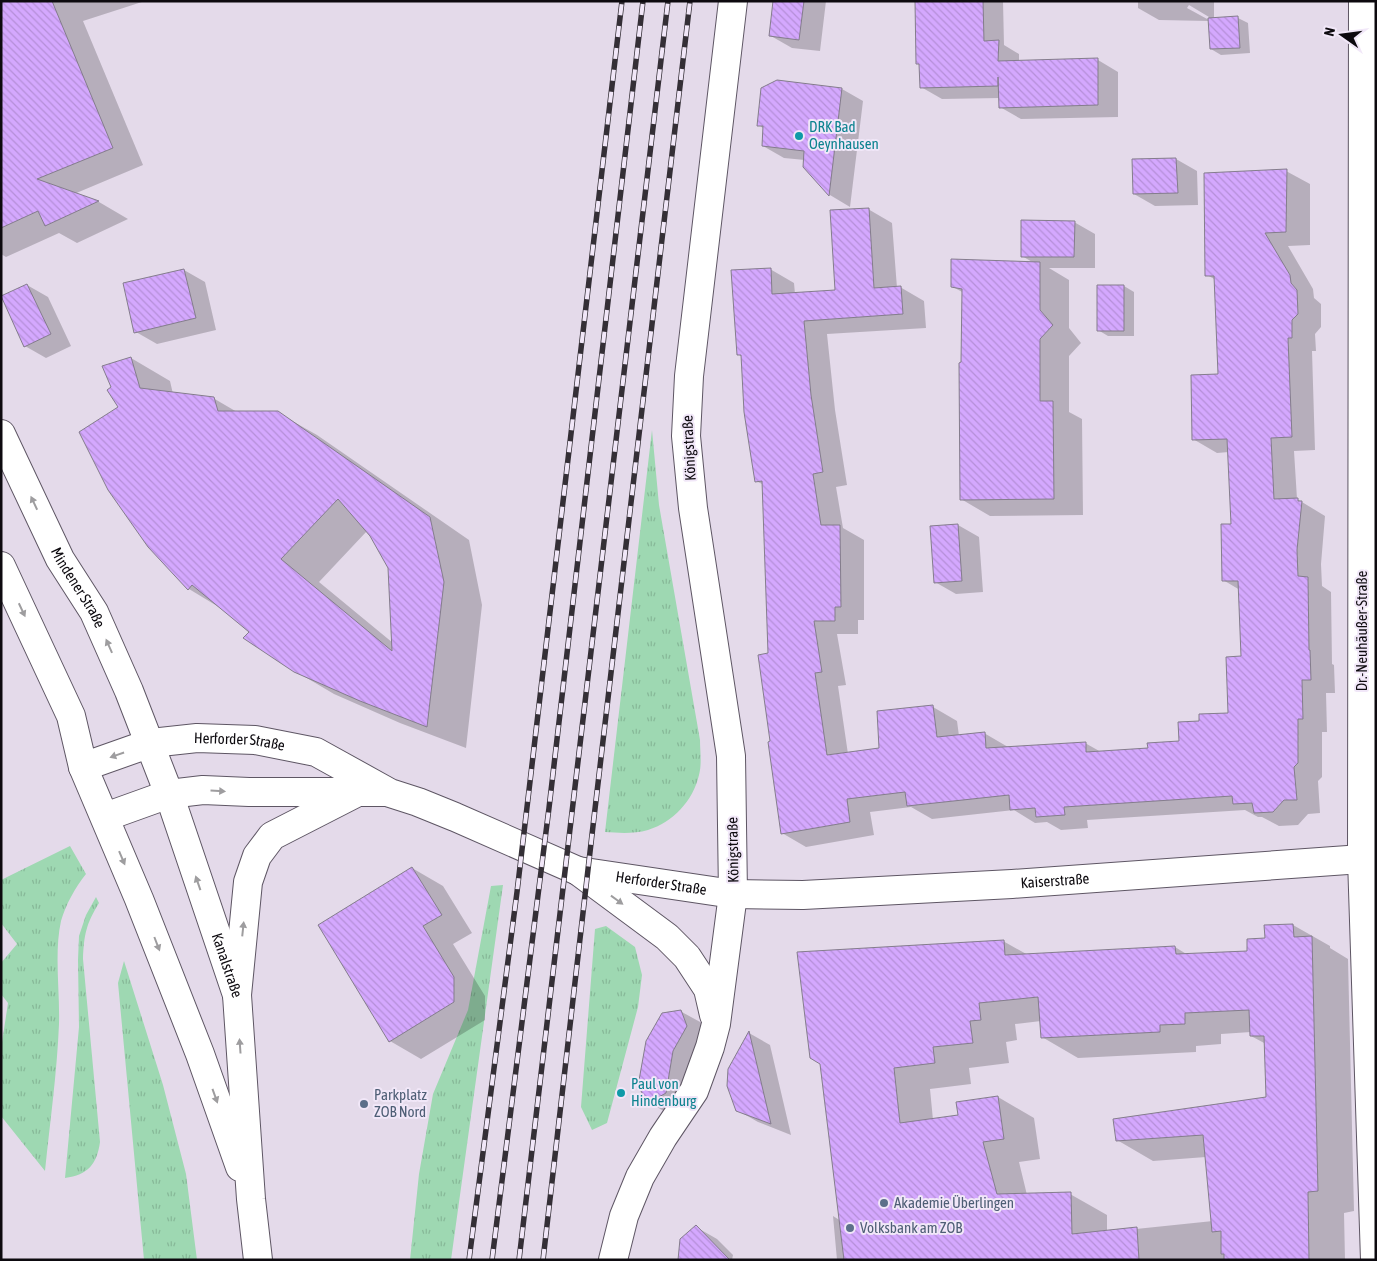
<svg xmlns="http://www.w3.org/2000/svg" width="1377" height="1261" font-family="'Asap Condensed',sans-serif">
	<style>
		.grass { fill: url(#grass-tufts) }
		.shadow { fill: #0003; fill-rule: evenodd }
		.building { fill: url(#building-back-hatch); stroke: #847d8c; fill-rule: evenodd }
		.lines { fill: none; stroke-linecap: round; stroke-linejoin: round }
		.minor-casing { stroke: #5e5664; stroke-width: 30 }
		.secondary-casing { stroke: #5e5664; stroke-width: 30 }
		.minor { stroke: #fff; stroke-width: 28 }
		.secondary { stroke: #fff; stroke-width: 28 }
		.rail-casing { stroke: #342f36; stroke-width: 5.5 }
		.rail { stroke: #f1e7f8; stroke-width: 4; stroke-dasharray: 11; stroke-linecap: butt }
		.oneway { fill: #9e9d9f }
		.culture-dot { fill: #0f9aa8; stroke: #f1e7f8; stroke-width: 2 }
		.service-dot { fill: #5c6f8a; stroke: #f1e7f8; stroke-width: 2 }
		.labels { text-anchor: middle; stroke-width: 4; stroke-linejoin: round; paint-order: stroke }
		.culture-label { font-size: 15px; fill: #0d838f; stroke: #f1e7f8; text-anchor: start }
		.street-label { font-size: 15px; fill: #0d0a0f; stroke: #f1e7f8 }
		.service-label { font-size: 15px; fill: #4e5e75; stroke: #f1e7f8; text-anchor: start }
	</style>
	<defs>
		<pattern id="grass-tufts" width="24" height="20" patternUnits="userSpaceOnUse" patternTransform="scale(1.25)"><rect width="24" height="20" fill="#9ed8b2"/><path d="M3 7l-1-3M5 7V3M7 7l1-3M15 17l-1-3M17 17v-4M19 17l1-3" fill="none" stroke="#87b898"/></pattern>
		<pattern id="building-back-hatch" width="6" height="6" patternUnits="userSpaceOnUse" patternTransform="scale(1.25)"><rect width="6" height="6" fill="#d4a8fe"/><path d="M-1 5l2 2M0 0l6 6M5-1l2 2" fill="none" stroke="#b58fd8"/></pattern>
	</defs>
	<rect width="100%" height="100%" fill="#e4daea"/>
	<path class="grass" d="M652,430L659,505L700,740C700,751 702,764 699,775C693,801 673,822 648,830C634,834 619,833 605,832Z
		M70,846L86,874C75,888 66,904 61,921C54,953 60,991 59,1024C57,1073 50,1122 45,1171L1,1116V1049L8,1003L1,994V963L17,944L1,923V880Z
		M503,885L451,1260H410L419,1174L433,1094L468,1010L491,886Z
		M96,897L99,903C86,924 84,935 83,959L100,1142C97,1164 88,1175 65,1178L79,1027L78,960L79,936L86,915Z
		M606,926L635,947L642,975L638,1007L607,1123L592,1130L581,1107L595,929Z
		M124,961L163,1085L186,1174L197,1260H144L118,983Z"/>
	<path class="shadow" d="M1,1H145L83,21L143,165L74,194L99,202L128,219L77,243L59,233L6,257L1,254Z
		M775,1H826L820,51L792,48L771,36Z
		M916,1H1003L1004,45L1019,54V62L1098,60L1118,72V117L1021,119L1000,107V98L942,99L921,87V65L918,63Z
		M1138,1H1214V19L1238,18L1248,23L1250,53L1221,55L1211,49L1209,21L1159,20L1138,8ZM1189,5L1209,17V20L1187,8Z
		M842,89L863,101L850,207L830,195L804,166L805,160L784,158L763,146L764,129L759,125Z
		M1176,159L1197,171L1198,205L1155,206L1134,194Z
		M1286,171L1310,184V245L1288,246L1313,289L1314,298L1321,304V327L1315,334L1316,351H1312L1315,450L1294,451L1297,499L1325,516L1321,564L1322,586L1331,592L1332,664L1334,665L1335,693H1326L1327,732H1322V777L1318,781L1320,813L1308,814L1298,825L1279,826L1262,817H1258L1245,810L1087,820L1088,828L1061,830L1047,822L1035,823L1014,810L932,819L911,807L870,812L874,835L806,847L782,833L772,743L764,485L756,481L742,357L738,354L770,269L794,283L795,294L837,291L868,209L892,223L897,288L900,287L924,301L926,328L827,334L835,410L847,485L836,487L843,528L864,540V620H858V634H837L846,685L838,686L848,754L880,750L933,707L957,721L959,736L984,733L1008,747L1085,743L1101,752L1149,749L1180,742L1201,722L1229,714L1242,658L1240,590L1223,580L1232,525L1229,452L1217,453L1193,439L1219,375L1216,280L1207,275Z
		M1074,222L1095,234V268H1049L1069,280V328L1081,343L1069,356V412L1082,419L1083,515L990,516L961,499L964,293L953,287L1034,263L1022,256Z
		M184,270L205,282L216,330L157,344L136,332L124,284Z
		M27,285L48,297L71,346L46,358L25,346Z
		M1124,286L1134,292V336H1108L1098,330Z
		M131,358L170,381L173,394L213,398L237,412L278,413L317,435L469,540L482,605L466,748L400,723L334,694L295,671L222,609L189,589L149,546L119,408L112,388ZM367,531L390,568L393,643L319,582Z
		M958,525L979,537L983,592L956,594L935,582Z
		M412,868L443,886L472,933L453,944L485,996V1020L421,1059L390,1041Z
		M1293,925L1330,946V948L1348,959L1354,1211L1344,1213L1345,1260H837L833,1216L841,1221L822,1063L1003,941L1028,955L1175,947L1188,955L1248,953L1266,939V926ZM1041,1021L1042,1037L1078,1058L1196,1052V1046L1221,1044V1034L1251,1032V1036L1266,1044L1268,1098L1117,1140L1153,1161L1206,1157L1213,1221L1107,1232V1215L1070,1194L1027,1195L1019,1162L1040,1159L1034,1118L998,1097L960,1116L933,1120L930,1089L971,1084L969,1068L1009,1063L1006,1042L1017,1040L1015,1024Z
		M680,1011L702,1023L707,1039L669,1114L648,1102Z
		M749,1033L770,1045L791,1135L758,1122L737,1110Z
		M696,1227L717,1239L733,1255L732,1260H680Z"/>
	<path class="building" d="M1,1H52L113,148L37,179L99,201L45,226L38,211L1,228Z
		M773,1H804L799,40L769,36Z
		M915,1H983L984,41L999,40L998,61L1098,58V105L999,108L998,77V86L920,88L919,64H916Z
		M1238,16L1240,48L1210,49L1208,18Z
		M777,80L842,88L829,196L803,167L804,151L762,146L763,126H757L761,88Z
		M1176,158L1178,193L1133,194L1132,159Z
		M1287,169L1286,232L1265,233L1290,275L1291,283L1297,290L1298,314L1292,320V338H1288L1292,437L1271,438L1274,499L1298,498V501H1302L1297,550L1298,576L1308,577L1309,650H1310L1311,680H1302L1303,719H1298V763L1294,767L1297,800H1284L1273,812L1254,813L1252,803L1233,804L1232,796L1064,807L1065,815L1036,817L1035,808L1010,810L1009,795L907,806L905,792L847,799L850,822L781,834L768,742L770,741L758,655L768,653L762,481L755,482L751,457L744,412L741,355H737L731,270L771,268L772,294L835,290L830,210L869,208L874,288L901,286L903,314L804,321L811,395L823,472L813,474L821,525H840L841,607H835V621H814L822,672L815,673L827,755L879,748L877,711L933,705L937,737L985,732L986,748L1086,742V752L1148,748L1147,743L1179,741L1178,722L1199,721V714L1228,713L1226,657L1241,656L1238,581H1222L1221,524H1231L1227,439L1192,440L1191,375L1218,374L1214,276H1205L1204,173Z
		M1021,220L1075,221L1074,257H1021Z
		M951,259L1040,262V310L1053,325L1040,339V401H1053L1054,499L960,500L959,363L961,362L962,289L951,287Z
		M184,269L196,318L134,333L123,283Z
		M27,284L51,334L24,347L1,296Z
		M1097,285H1124V331H1097Z
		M131,357L140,388L214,397L218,411H278L430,517L444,582L427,727L360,701L294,672L243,638L249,632L192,585L188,590L148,547L108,490L79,432L118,407L107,390L111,387L102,366ZM338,499L370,536L388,568L392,651L281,559Z
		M958,524L962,581L934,583L930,526Z
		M412,867L442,915L423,926L454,977V1002L389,1042L318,925Z
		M1293,924L1294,937L1312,936L1318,1191L1308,1192L1309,1260H1224V1254H1221V1231L1212,1232L1203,1135L1116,1141L1113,1119L1266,1097L1264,1036H1250L1249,1010L1185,1013V1024L1160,1025V1032L1041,1038L1038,997L979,1003L981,1020L970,1021L973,1043L933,1047L935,1063L894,1068L900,1123L958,1115L956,1102L998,1096L1004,1139L983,1142L997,1194L1071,1192L1072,1234L1137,1227L1139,1260H844L820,1064L810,1058L797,952L1004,940L1005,955L1175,946L1176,954L1247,951V939L1265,938L1264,925Z
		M681,1010L687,1026L673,1051L666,1093L648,1103L638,1086L646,1041L662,1013Z
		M749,1031L771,1124L736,1111L727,1086L728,1069Z
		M696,1225L730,1260H678L680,1239Z"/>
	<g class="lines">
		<defs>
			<g id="minor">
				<path d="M1363,1L1362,859L1375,1260"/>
				<path id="s1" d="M83,767L151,743L197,738L255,740L316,752L390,793L418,802L455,817L578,871L667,937L687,957L708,989L714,1015"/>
				<path d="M105,817L169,794L203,790L249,792H386"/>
				<path id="s2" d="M578,871L733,894L803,895L1012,884L1376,858"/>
				<path d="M237,995L248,882L257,856L272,836L354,794"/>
				<path d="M613,1260L624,1216L640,1177L663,1137L694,1091L710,1047L716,1024L733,894L731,756L693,508L686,436L689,376L733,1"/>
			</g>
			<g id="secondary">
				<path id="s3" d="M1,434L60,559L94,612L129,691L169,794L237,995L251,1199L258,1260"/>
				<path d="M1,566L71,716L83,767L139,899L200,1054L240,1167"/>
			</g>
		</defs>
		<use href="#minor" class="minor-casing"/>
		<use href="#secondary" class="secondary-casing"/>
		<use href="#minor" class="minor"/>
		<use href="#secondary" class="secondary"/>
		<defs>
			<path id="rail" d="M469,1260L517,892L622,1
				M492,1260L549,808L643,1
				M519,1260L668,1
				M543,1260L593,826L690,1"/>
		</defs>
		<use href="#rail" class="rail-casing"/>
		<use href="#rail" class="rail"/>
	</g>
	<defs><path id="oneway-solid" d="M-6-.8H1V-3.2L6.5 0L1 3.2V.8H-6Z" transform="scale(1.25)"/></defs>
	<g class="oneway">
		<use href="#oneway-solid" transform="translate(34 503) rotate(-115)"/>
		<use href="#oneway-solid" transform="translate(22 610) rotate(65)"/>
		<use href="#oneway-solid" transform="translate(109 646) rotate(-114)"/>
		<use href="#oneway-solid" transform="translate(117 755) rotate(161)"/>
		<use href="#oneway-solid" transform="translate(218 791) rotate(3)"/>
		<use href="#oneway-solid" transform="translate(122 858) rotate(67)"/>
		<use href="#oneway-solid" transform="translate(198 883) rotate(-109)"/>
		<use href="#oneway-solid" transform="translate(617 900) rotate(36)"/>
		<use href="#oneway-solid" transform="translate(243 929) rotate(-84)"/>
		<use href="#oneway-solid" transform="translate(157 944) rotate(69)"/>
		<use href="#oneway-solid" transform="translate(240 1046) rotate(-94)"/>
		<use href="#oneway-solid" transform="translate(215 1096) rotate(70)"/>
	</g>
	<g class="culture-dot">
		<circle cx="799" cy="136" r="5"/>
		<circle cx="621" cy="1093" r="5"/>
	</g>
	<g class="service-dot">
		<circle cx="364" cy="1104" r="5"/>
		<circle cx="884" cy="1203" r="5"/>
		<circle cx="850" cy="1228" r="5"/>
	</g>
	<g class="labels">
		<g class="culture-label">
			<text x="809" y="132">DRK Bad<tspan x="809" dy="17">Oeynhausen</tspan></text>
			<text x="631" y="1089">Paul von<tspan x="631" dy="17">Hindenburg</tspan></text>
		</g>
		<g class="street-label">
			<text transform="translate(689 448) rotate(-93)" y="5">Königstraße</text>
			<text dy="5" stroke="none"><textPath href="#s3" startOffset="172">Mindener Straße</textPath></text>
			<text transform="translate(1362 631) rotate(-90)" y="5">Dr.-Neuhäußer-Straße</text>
			<text dy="5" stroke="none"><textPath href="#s1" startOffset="161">Herforder Straße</textPath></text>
			<text transform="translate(733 850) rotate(-91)" y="5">Königstraße</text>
			<text dy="5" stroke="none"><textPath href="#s2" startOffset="479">Kaiserstraße</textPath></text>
			<text dy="5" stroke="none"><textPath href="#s2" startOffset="84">Herforder Straße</textPath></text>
			<text dy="5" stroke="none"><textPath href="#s3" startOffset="579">Kanalstraße</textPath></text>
		</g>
		<g class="service-label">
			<text x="374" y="1100">Parkplatz<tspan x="374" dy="17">ZOB Nord</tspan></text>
			<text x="894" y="1208">Akademie Überlingen</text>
			<text x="860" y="1233">Volksbank am ZOB</text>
		</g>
	</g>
	<rect width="1377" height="1261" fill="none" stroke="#0d0a0f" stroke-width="5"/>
	<g transform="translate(1342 35) rotate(284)" stroke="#f1e7f8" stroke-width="4" paint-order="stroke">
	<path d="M0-4L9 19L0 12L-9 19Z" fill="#0d0a0f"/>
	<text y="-8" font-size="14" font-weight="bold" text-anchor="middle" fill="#0d0a0f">N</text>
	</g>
</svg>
